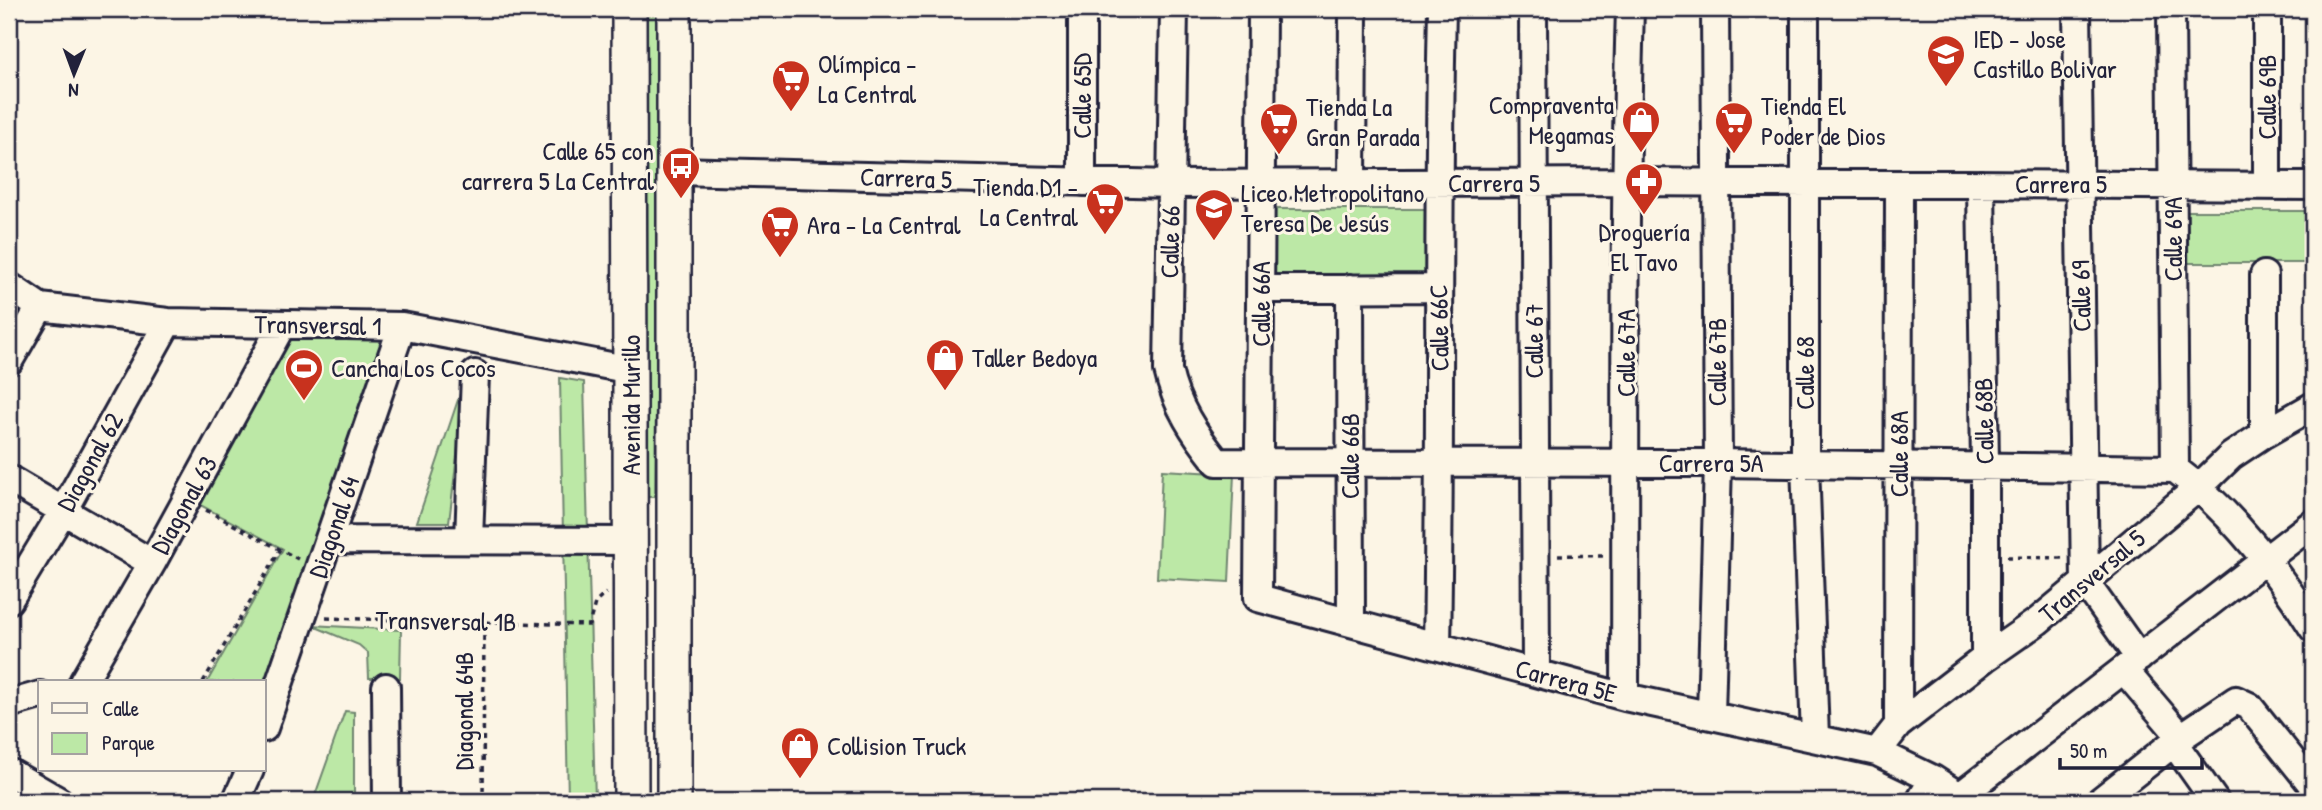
<svg xmlns="http://www.w3.org/2000/svg" width="2322" height="810" font-family="'Patrick Hand',sans-serif">
	<style>
		.green { fill: #bce8a6; stroke: #6f8570; stroke-width: 2 }
		.lines { fill: none; stroke-linecap: round; stroke-linejoin: round }
		.minor-casing { stroke: #22223b; stroke-width: 32 }
		.major-casing { stroke: #22223b; stroke-width: 38 }
		.path { stroke: #22223b; stroke-width: 3.5; stroke-dasharray: 5 5; stroke-linecap: butt }
		.minor { stroke: #fcf5e5; stroke-width: 26 }
		.major { stroke: #fcf5e5; stroke-width: 33 }
		.labels { text-anchor: middle; stroke-width: 6; stroke-linejoin: round; paint-order: stroke }
		.poi-label { font-size: 26px; fill: #22223b; stroke: #fcf5e5; text-anchor: start }
		.street-label { font-size: 26px; fill: #22223b; stroke: #fcf5e5 }
	</style>
	<rect width="100%" height="100%" fill="#fcf5e5"/>
	<filter id="ink" filterUnits="userSpaceOnUse"><feTurbulence type="fractalNoise" baseFrequency=".0143" numOctaves="2"/><feDisplacementMap in="SourceGraphic" scale="14" xChannelSelector="R" yChannelSelector="G"/><feConvolveMatrix kernelMatrix="1 2 1 2 8 2 1 2 1" color-interpolation-filters="sRGB"/></filter>
	<g filter="url(#ink)">
		<path class="green" d="M643,9H657L658,176L655,497H645Z
			M1270,209H1428V282L1269,281Z
			M2183,211H2313V263H2183Z
			M283,333L386,336L264,682H207L283,549L189,499Z
			M467,373L449,522H417Z
			M560,378L584,382L595,801H568Z
			M1162,470L1234,474L1229,582L1157,578Z
			M311,625L401,630L400,678H369L368,653L359,645Z
			M345,711L354,712V801H313Z"/>
		<g class="lines">
			<defs>
				<path id="minor" d="M1174,9L1168,370C1176,406 1194,433 1217,462L1718,463L2175,469C2231,511 2276,569 2313,628
					M1262,9L1258,598L1625,697L1877,752L1933,779L1967,801
					M1533,9L1536,673
					M1805,9V464L1815,737
					M2077,9L2085,582L2139,658
					M2171,9L2175,469
					M2267,9V185
					M675,171L1171,184L1624,182L2313,186
					M1082,182V9
					M1352,184L1353,9
					M1981,184L1985,465V658
					M9,286L40,307L168,322L402,326L631,370
					M1350,288L1351,623
					M1261,289L1439,288
					M9,361L40,307
					M2264,434V275
					M9,479L152,563
					M330,540L632,541
					M469,540L475,374
					M9,600L63,511L168,322
					M1437,646C1441,434 1437,221 1442,9
					M2124,670L2181,737
					M83,682L152,563L282,325
					M386,687L387,801
					M1625,697C1626,468 1623,238 1630,9
					M9,704L40,695
					M1711,715L1718,463L1715,9
					M1898,725L1899,184
					M264,728L402,326
					M2174,743L2215,801
					M1877,752L1898,725L1985,658L2038,621L2199,487L2231,456L2264,434L2313,406
					M9,772L59,801
					M1960,796L2313,523
					M236,801L250,770
					M1920,801L1933,779
					M2100,801L2181,737L2236,700L2249,706L2313,786"/>
				<path id="major" d="M629,9L631,801
					M674,801V9"/>
			</defs>
			<use href="#minor" class="minor-casing"/>
			<use href="#major" class="major-casing"/>
			<path class="path" d="M206,510L298,559
				M1558,555L1603,556
				M2007,557L2062,558
				M326,618L589,625L595,603L606,593
				M203,682L280,550
				M483,801L484,622"/>
			<use href="#minor" class="minor"/>
			<use href="#major" class="major"/>
		</g>
	</g>
	<defs>
		<symbol id="school-pin" viewBox="-11 -11 22 30"><path d="M0 17L-7.5 6A9.5 9.5 0 1 1 7.5 6Z" fill="#c8321e" stroke="#fcf5e5"/><path d="M0-5L7-2L0 1L-7-2ZM-4 1L0 2.5L4 1V4Q0 6-4 4Z" fill="#fff"/></symbol>
		<symbol id="supermarket-pin" viewBox="-11 -11 22 30"><path d="M0 17L-7.5 6A9.5 9.5 0 1 1 7.5 6Z" fill="#c8321e" stroke="#fcf5e5"/><path d="M-6-5.5h2.5l.6 2H6L4.5 2H-2.5L-4.4-4H-6ZM-1.5 3.2a1.3 1.3 0 1 0 .1 0ZM3 3.2a1.3 1.3 0 1 0 .1 0Z" fill="#fff"/></symbol>
		<symbol id="shop-pin" viewBox="-11 -11 22 30"><path d="M0 17L-7.5 6A9.5 9.5 0 1 1 7.5 6Z" fill="#c8321e" stroke="#fcf5e5"/><path d="M-5-2.5h2.3a2.7 3.5 0 0 1 5.4 0H5L5.5 6h-11ZM-1.5-2.5h3a1.5 2.3 0 0 0-3 0Z" fill="#fff"/></symbol>
		<symbol id="bus-pin" viewBox="-11 -11 22 30"><path d="M0 17L-7.5 6A9.5 9.5 0 1 1 7.5 6Z" fill="#c8321e" stroke="#fcf5e5"/><path d="M-5-6H5V4H4V6H2V4H-2V6H-4V4H-5ZM-3.5-4V0h7V-4ZM-3.5 1.2v1.5H-2V1.2ZM2 1.2v1.5H3.5V1.2Z" fill="#fff"/></symbol>
		<symbol id="pharmacy-pin" viewBox="-11 -11 22 30"><path d="M0 17L-7.5 6A9.5 9.5 0 1 1 7.5 6Z" fill="#c8321e" stroke="#fcf5e5"/><path d="M-2-6h4v4h4v4h-4v4h-4v-4h-4v-4h4Z" fill="#fff"/></symbol>
		<symbol id="stadium-pin" viewBox="-11 -11 22 30"><path d="M0 17L-7.5 6A9.5 9.5 0 1 1 7.5 6Z" fill="#c8321e" stroke="#fcf5e5"/><path d="M0-5a6.5 5 0 1 0 0 10a6.5 5 0 1 0 0-10ZM-3.5-1.8h7v3.6h-7Z" fill="#fff"/></symbol>
	</defs>
	<g fill-rule="evenodd">
		<use href="#school-pin" x="1924" y="32" width="44" height="60"/>
		<use href="#supermarket-pin" x="769" y="57" width="44" height="60"/>
		<use href="#shop-pin" x="1619" y="98" width="44" height="60"/>
		<use href="#supermarket-pin" x="1712" y="99" width="44" height="60"/>
		<use href="#supermarket-pin" x="1257" y="100" width="44" height="60"/>
		<use href="#bus-pin" x="659" y="144" width="44" height="60"/>
		<use href="#pharmacy-pin" x="1622" y="160" width="44" height="60"/>
		<use href="#supermarket-pin" x="1083" y="180" width="44" height="60"/>
		<use href="#school-pin" x="1192" y="186" width="44" height="60"/>
		<use href="#supermarket-pin" x="758" y="203" width="44" height="60"/>
		<use href="#shop-pin" x="923" y="336" width="44" height="60"/>
		<use href="#stadium-pin" x="282" y="346" width="44" height="60"/>
		<use href="#shop-pin" x="778" y="724" width="44" height="60"/>
	</g>
	<g class="labels">
		<g class="poi-label">
			<text x="1973" y="48">IED - Jose<tspan x="1973" dy="30">Castillo Bolivar</tspan></text>
			<text x="818" y="73">Olímpica -<tspan x="818" dy="30">La Central</tspan></text>
			<text x="1614" y="114" text-anchor="end">Compraventa<tspan x="1614" dy="30">Megamas</tspan></text>
			<text x="1761" y="115">Tienda El<tspan x="1761" dy="30">Poder de Dios</tspan></text>
			<text x="1306" y="116">Tienda La<tspan x="1306" dy="30">Gran Parada</tspan></text>
			<text x="654" y="160" text-anchor="end">Calle 65 con<tspan x="654" dy="30">carrera 5 La Central</tspan></text>
			<text x="1078" y="196" text-anchor="end">Tienda D1 -<tspan x="1078" dy="30">La Central</tspan></text>
			<text x="1241" y="202">Liceo Metropolitano<tspan x="1241" dy="30">Teresa De Jesús</tspan></text>
			<text x="807" y="234">Ara - La Central</text>
			<text x="1644" y="241" text-anchor="middle">Droguería<tspan x="1644" dy="30">El Tavo</tspan></text>
			<text x="972" y="367">Taller Bedoya</text>
			<text x="331" y="377">Cancha Los Cocos</text>
			<text x="827" y="755">Collision Truck</text>
		</g>
		<g class="street-label">
			<text transform="translate(1082 96) rotate(-90)" y="9">Calle 65D</text>
			<text transform="translate(2267 97) rotate(-90)" y="9">Calle 69B</text>
			<text transform="translate(906 178) rotate(2)" y="9">Carrera 5</text>
			<text x="1494" y="192">Carrera 5</text>
			<text x="2061" y="193">Carrera 5</text>
			<text transform="translate(2173 239) rotate(-90)" y="9">Calle 69A</text>
			<text transform="translate(1170 242) rotate(-89)" y="9">Calle 66</text>
			<text transform="translate(2081 296) rotate(-91)" y="9">Calle 69</text>
			<text transform="translate(1261 304) rotate(-90)" y="9">Calle 66A</text>
			<text transform="translate(318 325) rotate(1)" y="9">Transversal 1</text>
			<text transform="translate(1439 328) rotate(-91)" y="9">Calle 66C</text>
			<text transform="translate(1534 341) rotate(-90)" y="9">Calle 67</text>
			<text transform="translate(1626 353) rotate(-90)" y="9">Calle 67A</text>
			<text transform="translate(1717 362) rotate(-90)" y="9">Calle 67B</text>
			<text transform="translate(1805 373) rotate(-90)" y="9">Calle 68</text>
			<text transform="translate(631 405) rotate(-90)" y="9">Avenida Murillo</text>
			<text transform="translate(1984 421) rotate(-91)" y="9">Calle 68B</text>
			<text transform="translate(1899 454) rotate(-90)" y="9">Calle 68A</text>
			<text transform="translate(1350 456) rotate(-90)" y="9">Calle 66B</text>
			<text transform="translate(90 462) rotate(-61)" y="9">Diagonal 62</text>
			<text x="1711" y="472">Carrera 5A</text>
			<text transform="translate(184 505) rotate(-61)" y="9">Diagonal 63</text>
			<text transform="translate(334 527) rotate(-71)" y="9">Diagonal 64</text>
			<text transform="translate(2092 576) rotate(-40)" y="9">Transversal 5</text>
			<text transform="translate(446 621) rotate(1)" y="9">Transversal 1B</text>
			<text transform="translate(1566 681) rotate(15)" y="9">Carrera 5E</text>
			<text transform="translate(464 711) rotate(-90)" y="9">Diagonal 64B</text>
		</g>
	</g>
	<rect width="2322" height="810" fill="none" stroke="#fcf5e5" stroke-width="35"/>
	<rect x="18" y="18" width="2287" height="775" fill="none" stroke="#22223b" stroke-width="2.5" filter="url(#ink)"/>
	<rect x="38" y="680" width="228" height="91" fill="#fcf5e5" stroke="#a5a1a1" stroke-width="2"/>
	<rect x="52" y="703" width="35" height="10" fill="#fcf5e5" stroke="#a5a1a1" stroke-width="2"/>
	<text x="102" y="716" font-size="21" fill="#22223b">Calle</text>
	<rect x="52" y="733" width="35" height="21" fill="#bce8a6" stroke="#a5a1a1" stroke-width="2"/>
	<text x="102" y="750" font-size="21" fill="#22223b">Parque</text>
	<g transform="translate(74 74) rotate(181)" stroke="#fcf5e5" stroke-width="5" paint-order="stroke">
	<path d="M0-5L12 26L0 18L-12 26Z" fill="#22223b"/>
	<text y="-10" font-size="19" font-weight="bold" text-anchor="middle" fill="#22223b">N</text>
	</g>
	<path d="M2060 758v10h142v-10" fill="none" stroke="#22223b" stroke-width="3.5"/>
	<text x="2070" y="758" font-size="21" fill="#22223b" stroke="#fcf5e5" stroke-width="5" paint-order="stroke">50 m</text>
</svg>
